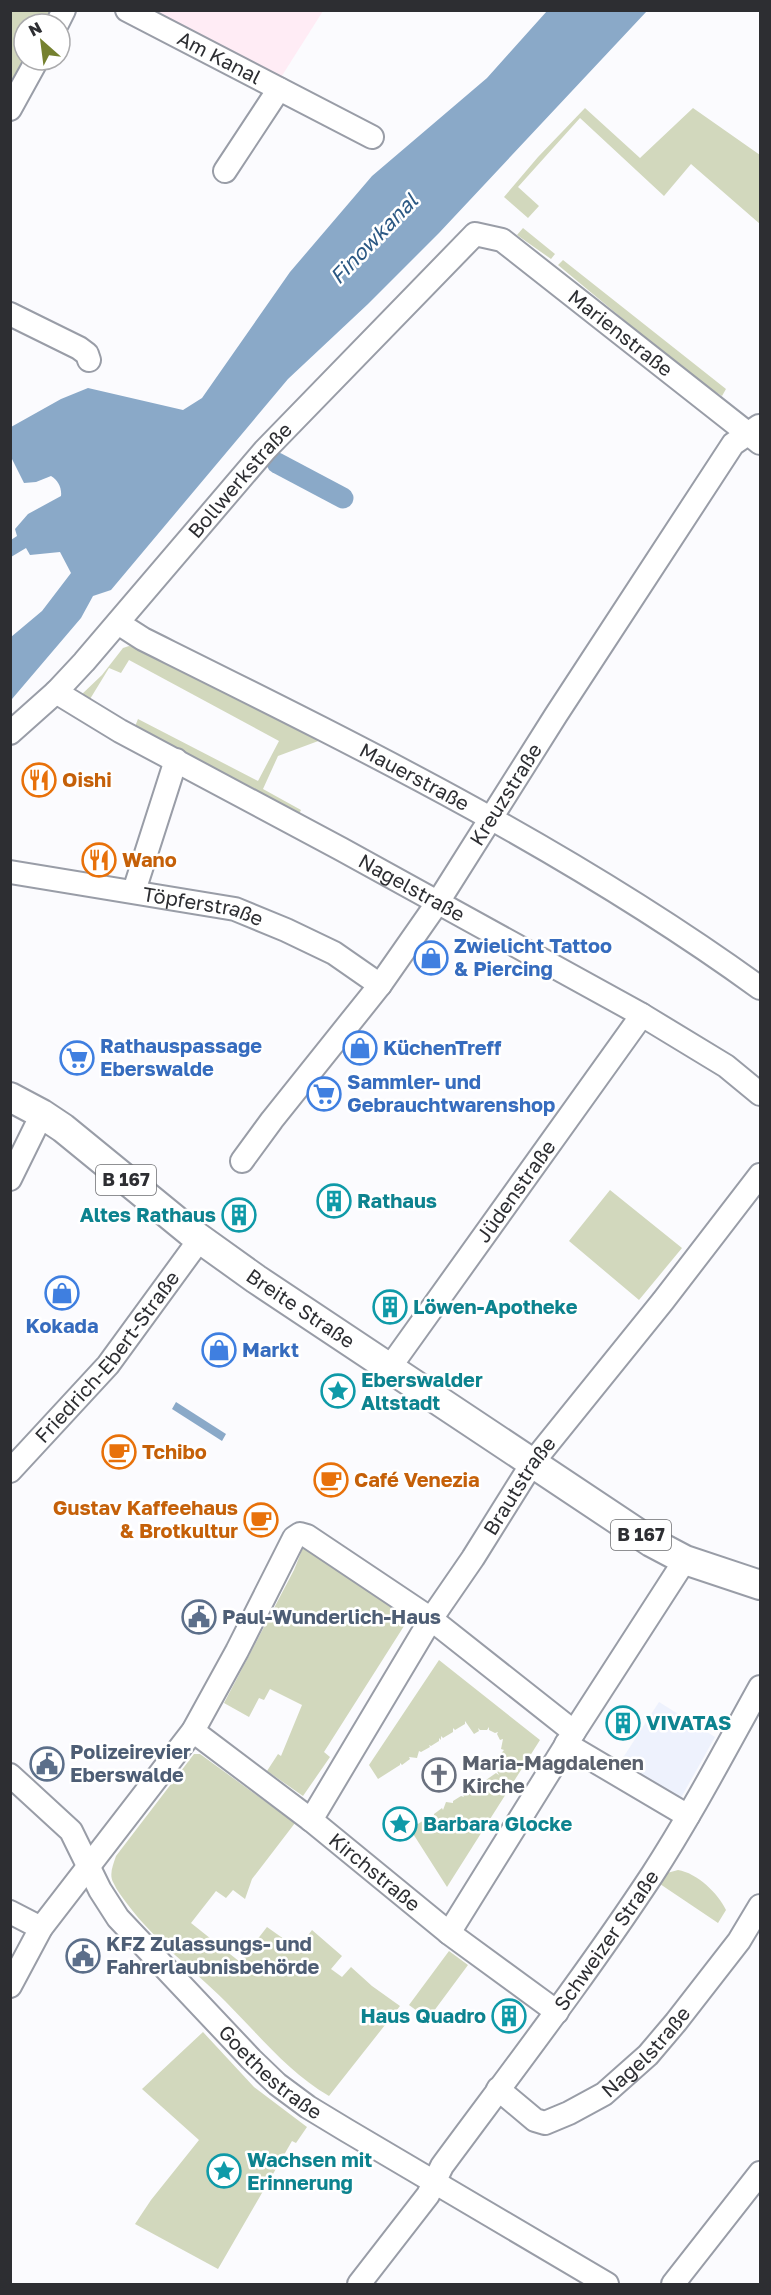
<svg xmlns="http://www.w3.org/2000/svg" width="771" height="2295" font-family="'Golos Text',sans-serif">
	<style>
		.commercial { fill: #ffecf5 }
		.built { fill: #eef2fd }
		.green { fill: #d2d8bd }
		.water { fill: #8aa9c8 }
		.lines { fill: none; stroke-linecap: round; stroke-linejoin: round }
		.canal { stroke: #8aa9c8; stroke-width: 21 }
		.minor-casing { stroke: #999da7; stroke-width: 26 }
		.major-casing { stroke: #999da7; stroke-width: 32 }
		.minor { stroke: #fff; stroke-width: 22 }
		.major { stroke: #fff; stroke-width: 28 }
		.labels { text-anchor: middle; stroke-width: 5; stroke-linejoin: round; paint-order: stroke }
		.shield { fill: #fff; stroke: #6c6d70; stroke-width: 1.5 }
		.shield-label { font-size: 18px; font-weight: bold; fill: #2d2e32 }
		.street-label { font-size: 20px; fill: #2d2e32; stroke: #fff }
		.food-label { font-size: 20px; font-weight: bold; fill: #c56008; stroke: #fff; text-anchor: start }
		.shop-label { font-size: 20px; font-weight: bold; fill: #366cbe; stroke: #fff; text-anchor: start }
		.culture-label { font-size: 20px; font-weight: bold; fill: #0d838f; stroke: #fff; text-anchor: start }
		.service-label { font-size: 20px; font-weight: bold; fill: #4e5e75; stroke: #fff; text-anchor: start }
		.worship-label { font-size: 20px; font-weight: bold; fill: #5b616d; stroke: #fff; text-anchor: start }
		.water-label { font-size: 21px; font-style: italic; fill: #2b5883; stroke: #fff }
	</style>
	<rect width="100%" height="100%" fill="#fbfbfe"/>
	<path class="commercial" d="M139,11H323L278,82Z"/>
	<path class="built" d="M659,1702L715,1737L678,1803L617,1767Z"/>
	<path class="green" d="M11,11H50L43,24H24V60L11,86Z
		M585,108L640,158L693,108L760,155V224L691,164L664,196L580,118L518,187L539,206L528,218L504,197L538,157Z
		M523,228L555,254L551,259L517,235Z
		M563,260L726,389L722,396L694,378L558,265Z
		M129,646L139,648L321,740L278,756L263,789L301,810L299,814L134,729L138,719L258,781L279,741L129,660L121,673L109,668L87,704L80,696L102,675L123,648Z
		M610,1190L682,1248L639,1300L569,1241Z
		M304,1545L411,1615L324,1752L330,1757L303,1796L267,1771L278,1754L281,1756L302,1705L270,1689L264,1700L259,1698L249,1717L224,1703L294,1570Z
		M439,1660L540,1740L447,1887L410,1829L432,1815L434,1816V1814L442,1808L443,1810L446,1802L453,1803V1801L461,1796L464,1797L463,1795L471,1790L472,1792L476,1790L475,1787L485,1781L487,1782L486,1780L496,1773L499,1775L491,1761L500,1759L498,1757L504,1750L501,1749L503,1739L500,1740L497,1734L498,1732L495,1733L489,1730V1727L487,1730H480L478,1728L479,1731L474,1734L465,1721V1724L455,1730L453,1728V1732L443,1738L441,1736V1740L439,1738V1741L431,1746L429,1745L430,1747L421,1752L419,1751L417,1758L409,1757L410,1759L402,1765L400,1763V1765L378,1779L369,1765Z
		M194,1754H200L295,1823L252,1879L245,1899L233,1890L226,1898L216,1891L191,1923L240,1962L267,1927L298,1949L312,1930L342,1956L331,1969L342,1977L351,1967L372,1986L400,2006L329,2096C288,2072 259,2035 225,2001C193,1969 156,1942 128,1905C123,1898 117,1891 113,1882C109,1874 113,1865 116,1856Z
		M678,1870C697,1873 718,1893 726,1910L718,1923L660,1884L667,1873Z
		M449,1951L468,1965L428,2019L409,2005Z
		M203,2032L254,2087L307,2127L296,2143L292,2141L218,2269L135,2224L151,2200L199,2140L142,2089Z"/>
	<path class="water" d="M547,11H647L439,233L368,304L288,379L111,590L93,596L81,618L12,699L11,637L42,611L71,573L60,552L30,555L26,548L11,557V540L17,536L15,529L28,514L61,496C62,488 58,480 51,476L36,482L24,483L11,457V427L61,399L88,388L183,410L202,398L290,272L372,176L487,78Z
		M176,1402L226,1434L222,1441L172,1409Z"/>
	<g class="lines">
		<path class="canal" d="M277,463L343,498"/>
		<defs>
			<g id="minor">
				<path id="s1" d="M127,10L372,137"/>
				<path d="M57,24L64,10"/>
				<path d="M10,109L37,60"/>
				<path d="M225,171L279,89"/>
				<path d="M10,314L79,348L87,354L89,360"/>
				<path id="s2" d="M118,623L143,639C356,745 567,848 760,988"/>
				<path id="s3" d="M56,692L120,731L341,849L642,1015L726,1066L760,1094"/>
				<path id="s4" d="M10,733L56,692L84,662L265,450L475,234L502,240L760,443"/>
				<path id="s5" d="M10,872L235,909L286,930L334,953L380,985"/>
				<path d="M134,891L176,760"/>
				<path id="s6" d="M242,1161L272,1120L380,985L438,902L556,715L733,444L759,426"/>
				<path d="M10,1179L42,1114"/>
				<path id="s7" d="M390,1367L642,1015"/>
				<path id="s8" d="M10,1471L108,1365L200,1239"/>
				<path id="s9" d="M193,1731L311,1820L449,1933L557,2012"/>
				<path d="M566,1744L688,1816"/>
				<path id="s10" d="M10,1775L71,1831L100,1890L118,1918L251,2059L277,2084L308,2107L346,2130L607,2284"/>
				<path id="s11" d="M311,1820L431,1619L473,1558L533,1462L663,1301L760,1175"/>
				<path d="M10,1912L41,1928"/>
				<path d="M449,1933L574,1732L685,1560"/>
				<path d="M10,1986L41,1928L193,1731L237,1651L294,1538L300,1534L307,1536L431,1619L574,1732"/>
				<path id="s12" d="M498,2089L535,2120L545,2123L569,2113L604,2094L648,2055L676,2022L739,1941L760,1906"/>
				<path id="s13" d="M359,2284L428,2195L442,2166C513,2070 586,1975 652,1875C691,1815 725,1750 760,1687"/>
				<path d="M673,2284L760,2173"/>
			</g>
			<g id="major">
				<path id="s14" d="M10,1097L42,1114L63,1128L189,1231L256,1279L651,1542L685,1560L760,1585"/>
			</g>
		</defs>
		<use href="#minor" class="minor-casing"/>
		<use href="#major" class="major-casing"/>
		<use href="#minor" class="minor"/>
		<use href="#major" class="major"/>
	</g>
	<defs>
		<symbol id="restaurant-ring" viewBox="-11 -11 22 22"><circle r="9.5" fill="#fff" stroke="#e8710a" stroke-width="1.5"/><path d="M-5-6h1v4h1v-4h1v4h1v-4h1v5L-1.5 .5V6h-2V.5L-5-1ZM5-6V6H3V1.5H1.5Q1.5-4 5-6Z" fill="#e8710a"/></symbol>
		<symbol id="shop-ring" viewBox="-11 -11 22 22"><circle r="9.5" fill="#fff" stroke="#3f7fe0" stroke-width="1.5"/><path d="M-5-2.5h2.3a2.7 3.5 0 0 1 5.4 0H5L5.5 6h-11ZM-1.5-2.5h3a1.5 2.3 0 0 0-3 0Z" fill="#3f7fe0"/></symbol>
		<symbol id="supermarket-ring" viewBox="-11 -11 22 22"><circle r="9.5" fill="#fff" stroke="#3f7fe0" stroke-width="1.5"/><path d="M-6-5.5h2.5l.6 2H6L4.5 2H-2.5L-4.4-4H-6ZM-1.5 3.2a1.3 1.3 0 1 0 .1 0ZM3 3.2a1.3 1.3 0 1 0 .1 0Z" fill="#3f7fe0"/></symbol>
		<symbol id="building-ring" viewBox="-11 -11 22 22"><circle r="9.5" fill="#fff" stroke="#0f9aa8" stroke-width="1.5"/><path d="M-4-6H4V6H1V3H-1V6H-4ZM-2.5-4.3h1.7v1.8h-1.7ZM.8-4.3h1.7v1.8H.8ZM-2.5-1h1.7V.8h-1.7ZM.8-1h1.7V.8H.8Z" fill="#0f9aa8"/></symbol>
		<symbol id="sight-ring" viewBox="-11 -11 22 22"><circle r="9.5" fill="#fff" stroke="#0f9aa8" stroke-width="1.5"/><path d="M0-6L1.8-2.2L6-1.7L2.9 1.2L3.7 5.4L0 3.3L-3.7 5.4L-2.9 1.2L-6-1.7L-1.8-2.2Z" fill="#0f9aa8"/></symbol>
		<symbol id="cafe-ring" viewBox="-11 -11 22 22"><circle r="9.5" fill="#fff" stroke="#e8710a" stroke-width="1.5"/><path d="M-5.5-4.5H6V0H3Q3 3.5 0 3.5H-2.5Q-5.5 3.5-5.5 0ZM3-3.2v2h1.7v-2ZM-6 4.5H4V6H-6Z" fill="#e8710a"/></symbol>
		<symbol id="civic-ring" viewBox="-11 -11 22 22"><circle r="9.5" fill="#fff" stroke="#5c6f8a" stroke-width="1.5"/><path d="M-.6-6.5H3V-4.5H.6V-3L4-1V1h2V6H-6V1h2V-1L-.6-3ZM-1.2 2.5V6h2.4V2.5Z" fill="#5c6f8a"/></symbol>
		<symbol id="church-ring" viewBox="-11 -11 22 22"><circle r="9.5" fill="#fff" stroke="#6b7280" stroke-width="1.5"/><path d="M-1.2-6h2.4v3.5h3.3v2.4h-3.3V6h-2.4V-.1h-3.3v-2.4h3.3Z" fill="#6b7280"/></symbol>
	</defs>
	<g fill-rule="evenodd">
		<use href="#restaurant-ring" x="20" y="761" width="38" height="38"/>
		<use href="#restaurant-ring" x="80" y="841" width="38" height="38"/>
		<use href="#shop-ring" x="412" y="939" width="38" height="38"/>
		<use href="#shop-ring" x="341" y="1029" width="38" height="38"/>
		<use href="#supermarket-ring" x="58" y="1039" width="38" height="38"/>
		<use href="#supermarket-ring" x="305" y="1075" width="38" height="38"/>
		<use href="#building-ring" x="315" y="1182" width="38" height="38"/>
		<use href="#building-ring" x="220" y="1196" width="38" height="38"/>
		<use href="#shop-ring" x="43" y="1274" width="38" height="38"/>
		<use href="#building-ring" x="371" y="1288" width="38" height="38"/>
		<use href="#shop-ring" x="200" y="1331" width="38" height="38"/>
		<use href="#sight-ring" x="319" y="1372" width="38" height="38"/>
		<use href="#cafe-ring" x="100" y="1433" width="38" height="38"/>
		<use href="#cafe-ring" x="312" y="1461" width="38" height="38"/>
		<use href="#cafe-ring" x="242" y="1501" width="38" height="38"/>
		<use href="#civic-ring" x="180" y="1598" width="38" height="38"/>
		<use href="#building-ring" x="604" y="1704" width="38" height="38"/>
		<use href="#civic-ring" x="28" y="1745" width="38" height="38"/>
		<use href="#church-ring" x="420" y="1756" width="38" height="38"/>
		<use href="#sight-ring" x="381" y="1805" width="38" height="38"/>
		<use href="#civic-ring" x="64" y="1937" width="38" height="38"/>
		<use href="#building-ring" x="490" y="1997" width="38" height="38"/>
		<use href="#sight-ring" x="205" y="2152" width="38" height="38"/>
	</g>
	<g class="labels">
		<g class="shield">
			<rect x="96" y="1165" width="60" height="30" rx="4.5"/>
			<rect x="611" y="1520" width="60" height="30" rx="4.5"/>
		</g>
		<g class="shield-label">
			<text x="126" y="1186">B 167</text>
			<text x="641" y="1541">B 167</text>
		</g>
		<g class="street-label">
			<text dy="7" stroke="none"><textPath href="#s1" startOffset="104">Am Kanal</textPath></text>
			<text dy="7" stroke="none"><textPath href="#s4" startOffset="861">Marienstraße</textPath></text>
			<text dy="7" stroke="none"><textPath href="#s4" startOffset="342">Bollwerkstraße</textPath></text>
			<text dy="7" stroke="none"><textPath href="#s2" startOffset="334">Mauerstraße</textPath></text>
			<text dy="7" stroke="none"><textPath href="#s6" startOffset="452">Kreuzstraße</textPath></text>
			<text dy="7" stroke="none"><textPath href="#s3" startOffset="406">Nagelstraße</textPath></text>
			<text dy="7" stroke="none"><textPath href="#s5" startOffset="196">Töpferstraße</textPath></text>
			<text dy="7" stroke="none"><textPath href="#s7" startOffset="216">Jüdenstraße</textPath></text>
			<text dy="7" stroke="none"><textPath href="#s14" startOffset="360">Breite Straße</textPath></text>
			<text dy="7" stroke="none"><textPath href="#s8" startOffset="150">Friedrich-Ebert-Straße</textPath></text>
			<text dy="7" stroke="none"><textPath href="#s11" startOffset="394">Brautstraße</textPath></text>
			<text dy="7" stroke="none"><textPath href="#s9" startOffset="230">Kirchstraße</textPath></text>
			<text dy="7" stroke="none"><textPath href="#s13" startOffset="424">Schweizer Straße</textPath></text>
			<text dy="7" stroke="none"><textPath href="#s12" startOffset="184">Nagelstraße</textPath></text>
			<text dy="7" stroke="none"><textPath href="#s10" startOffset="399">Goethestraße</textPath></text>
		</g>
		<g class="food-label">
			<text x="62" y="787">Oishi</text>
			<text x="122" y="867">Wano</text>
			<text x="142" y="1459">Tchibo</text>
			<text x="354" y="1487">Café Venezia</text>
			<text x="238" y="1515" text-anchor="end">Gustav Kaffeehaus<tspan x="238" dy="23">&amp; Brotkultur</tspan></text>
		</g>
		<g class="shop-label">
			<text x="454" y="953">Zwielicht Tattoo<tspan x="454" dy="23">&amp; Piercing</tspan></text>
			<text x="100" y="1053">Rathauspassage<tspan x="100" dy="23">Eberswalde</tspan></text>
			<text x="383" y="1055">KüchenTreff</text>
			<text x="347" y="1089">Sammler- und<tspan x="347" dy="23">Gebrauchtwarenshop</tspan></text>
			<text x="62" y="1333" text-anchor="middle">Kokada</text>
			<text x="242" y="1357">Markt</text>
		</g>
		<g class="culture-label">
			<text x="357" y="1208">Rathaus</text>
			<text x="216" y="1222" text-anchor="end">Altes Rathaus</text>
			<text x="413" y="1314">Löwen-Apotheke</text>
			<text x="361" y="1387">Eberswalder<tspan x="361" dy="23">Altstadt</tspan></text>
			<text x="646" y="1730">VIVATAS</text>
			<text x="423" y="1831">Barbara Glocke</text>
			<text x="486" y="2023" text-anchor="end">Haus Quadro</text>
			<text x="247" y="2167">Wachsen mit<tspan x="247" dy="23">Erinnerung</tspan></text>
		</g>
		<g class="service-label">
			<text x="222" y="1624">Paul-Wunderlich-Haus</text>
			<text x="70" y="1759">Polizeirevier<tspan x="70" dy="23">Eberswalde</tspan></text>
			<text x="106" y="1951">KFZ Zulassungs- und<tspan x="106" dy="23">Fahrerlaubnisbehörde</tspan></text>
		</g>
		<g class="worship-label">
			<text x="462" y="1770">Maria-Magdalenen<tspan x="462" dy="23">Kirche</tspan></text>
		</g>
		<g class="water-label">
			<text transform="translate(374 239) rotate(-46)" y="7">Finowkanal</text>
		</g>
	</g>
	<rect width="771" height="2295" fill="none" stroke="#2d2e32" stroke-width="24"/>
	<g transform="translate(42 42) rotate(332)"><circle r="28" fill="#ffffff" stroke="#ababad" stroke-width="1.5"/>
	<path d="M0-4.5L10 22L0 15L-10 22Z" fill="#75812f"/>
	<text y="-9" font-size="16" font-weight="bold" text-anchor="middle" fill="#2d2e32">N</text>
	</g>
</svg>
